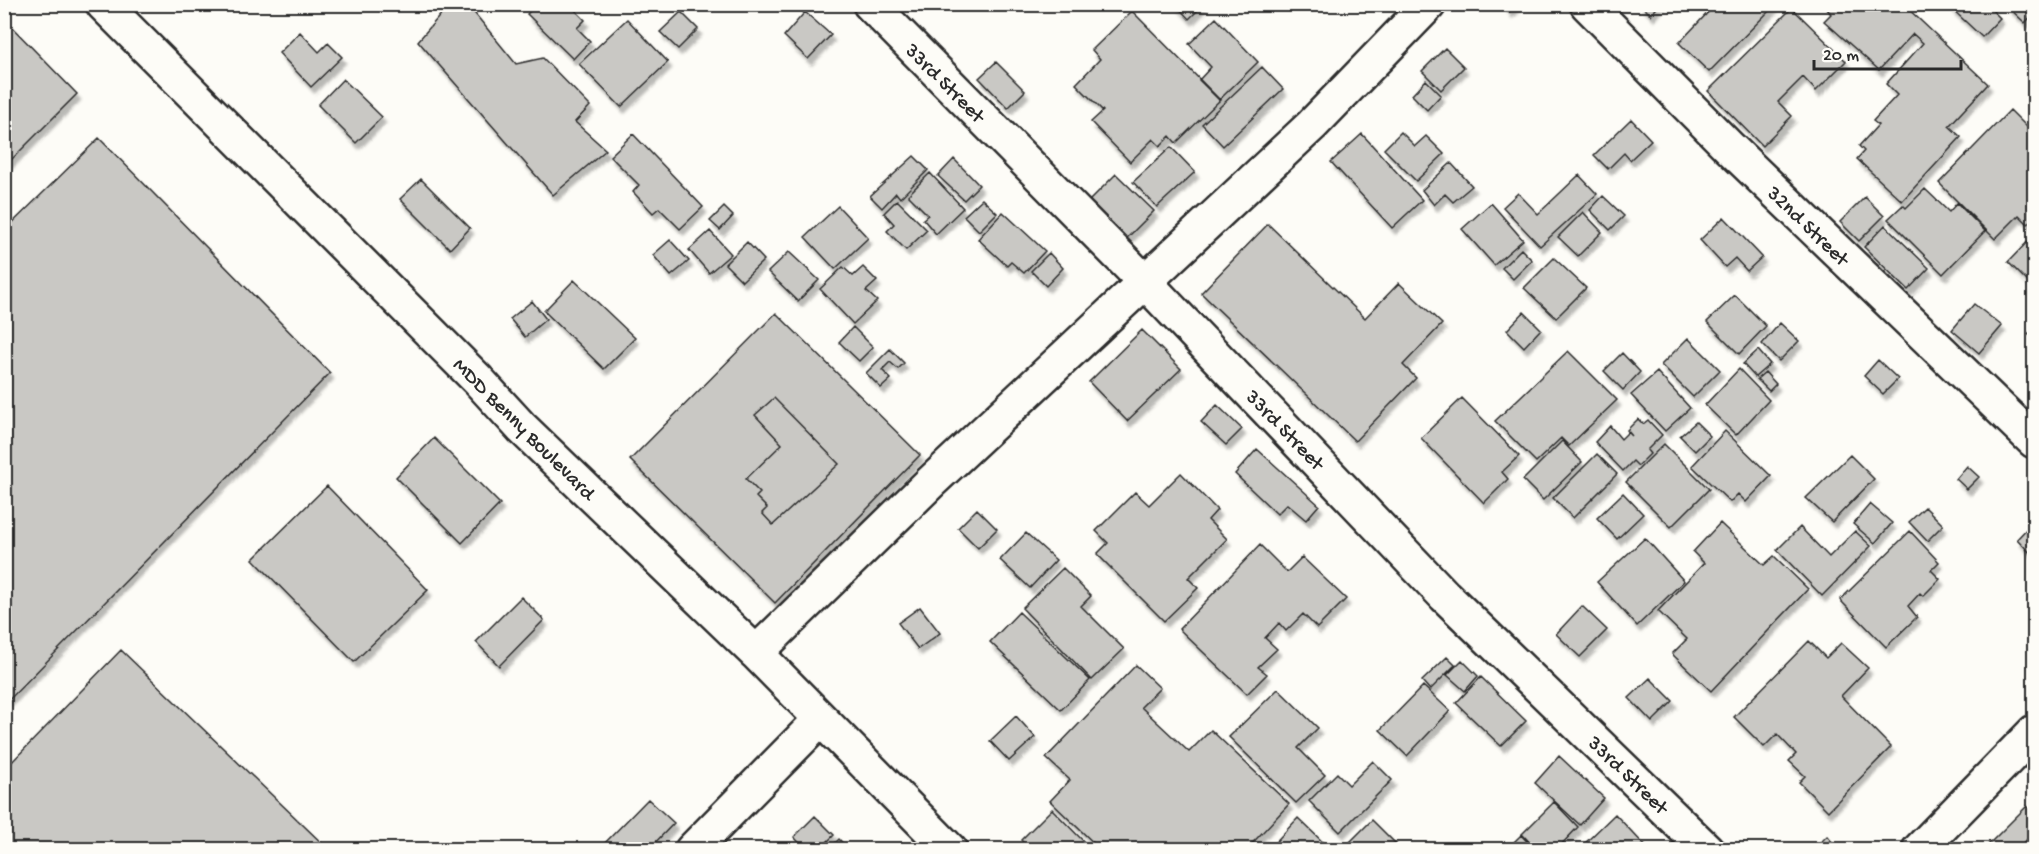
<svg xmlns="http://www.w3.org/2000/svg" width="2039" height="854" font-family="'Gochi Hand',sans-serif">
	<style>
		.building { fill: #c9c8c4; stroke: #2b2b2b; stroke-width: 1.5; fill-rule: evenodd; filter: url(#shadow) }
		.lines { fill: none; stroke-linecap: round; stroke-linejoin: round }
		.street-casing { stroke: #2b2b2b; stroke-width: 38 }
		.street { stroke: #fdfcf7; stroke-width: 33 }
		.labels { text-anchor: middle; stroke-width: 4.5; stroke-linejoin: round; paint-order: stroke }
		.street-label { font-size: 21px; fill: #2b2b2b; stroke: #fdfcf7 }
	</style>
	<defs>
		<filter id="shadow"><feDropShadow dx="3.5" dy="6" stdDeviation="1.5" flood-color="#0004"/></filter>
	</defs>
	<rect width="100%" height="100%" fill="#fdfcf7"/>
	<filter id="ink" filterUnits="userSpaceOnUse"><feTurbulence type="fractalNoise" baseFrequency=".0167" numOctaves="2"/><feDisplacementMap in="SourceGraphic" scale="12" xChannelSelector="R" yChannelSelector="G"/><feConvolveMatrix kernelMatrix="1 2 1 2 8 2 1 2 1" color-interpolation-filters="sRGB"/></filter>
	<g filter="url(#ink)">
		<path class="building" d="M450,4H467L516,64L543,58L590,106L575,122L606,150L553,195L418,41Z
			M537,4H569L585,20L577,28L590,41L573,59L527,14Z
			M1175,4H1204L1189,19Z
			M1503,4H1518L1509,12Z
			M1640,4H1660L1651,15Z
			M1716,4L1774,6L1709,72L1679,43Z
			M1831,4H1903L1988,84L1949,126L1961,137L1902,201L1857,159L1864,151L1859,146L1878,125L1873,121L1897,95L1886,84L1923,43L1913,34L1879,70L1824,21L1831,14L1827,9Z
			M1954,4H1986L2000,18L1982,37L1951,8Z
			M2034,4V13L2025,23L2007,6Z
			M1792,8L1846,61L1816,91L1803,77L1778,102L1792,116L1762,146L1708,91Z
			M1132,11L1220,100L1176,143L1170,136L1160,146L1153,139L1130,162L1091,122L1103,111L1076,84L1100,59L1092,50Z
			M681,12L698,29L678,49L660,32Z
			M805,12L831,35L808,59L784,36Z
			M1216,18L1258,62L1219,100L1199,80L1211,67L1189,44Z
			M4,19L77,94L8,163L4,159Z
			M627,19L668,62L621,107L579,64Z
			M300,32L319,52L328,43L342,57L311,87L279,53Z
			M1445,48L1464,67L1441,90L1422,71Z
			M996,62L1025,91L1008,108L979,78Z
			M1262,67L1283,89L1223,146L1202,124Z
			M343,79L382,117L356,143L318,105Z
			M1426,80L1441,95L1427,110L1412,95Z
			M2010,110L2034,134V218L2028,224L2019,215L1995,239L1939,183Z
			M1631,119L1651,140L1630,160L1624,153L1608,169L1594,155Z
			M1401,132L1415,146L1426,136L1444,154L1416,181L1384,149Z
			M633,134L703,207L680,229L659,208L653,213L633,192L639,185L610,156Z
			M1362,134L1422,200L1392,228L1331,162Z
			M99,138L330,373L4,705V231Z
			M1171,147L1195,172L1157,207L1133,182Z
			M914,156L928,170L900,198L896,193L882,208L870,196Z
			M954,159L979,185L964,200L938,176Z
			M1451,163L1472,186L1453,202L1445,194L1434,205L1422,190Z
			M930,173L963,208L936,234L923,219L928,215L908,195Z
			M1116,174L1154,211L1127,238L1089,201Z
			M1579,175L1597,194L1540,246L1503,207L1518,193L1538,214Z
			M421,179L470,228L450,249L400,199Z
			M1925,189L1949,212L1957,203L1985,231L1943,274L1888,219L1903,205L1906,208Z
			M1603,196L1624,216L1610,230L1590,210Z
			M1865,197L1884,216L1859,241L1840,222Z
			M982,199L997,213L979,231L964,216Z
			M897,200L927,230L906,250L887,231L894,224L884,213Z
			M1491,203L1523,240L1494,265L1462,229Z
			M838,206L868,238L835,269L805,237Z
			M724,207L733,216L720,230L710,221Z
			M1003,212L1045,251L1024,273L1011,262L1007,266L978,239Z
			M1583,212L1602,232L1578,256L1558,237Z
			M1724,217L1762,257L1747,271L1735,258L1725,267L1700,240Z
			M1268,224L1365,318L1399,283L1442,324L1403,365L1416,378L1355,441L1201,293Z
			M1885,225L1929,268L1908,290L1864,247Z
			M710,231L731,254L709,273L689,250Z
			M2034,235V288L2008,262Z
			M670,240L689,261L671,276L653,255Z
			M747,242L764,260L742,281L725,264Z
			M1521,249L1532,260L1513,279L1502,268Z
			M789,252L819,280L798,301L768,272Z
			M1049,253L1063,268L1046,286L1031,271Z
			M1554,258L1586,288L1556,318L1524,288Z
			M843,267L853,276L863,267L877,281L866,291L877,301L853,324L820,289Z
			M574,280L635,338L604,369L544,311Z
			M1735,295L1766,326L1739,354L1707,322Z
			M532,301L546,319L525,337L510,319Z
			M1974,304L2002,326L1979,353L1952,330Z
			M1524,312L1541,329L1524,347L1507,330Z
			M776,313L920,455L775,603L630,460ZM774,398L839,464L773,525L762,513L767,508L756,497L760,493L746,479L782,444L755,415Z
			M1780,323L1799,341L1779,361L1762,344Z
			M853,327L873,347L859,361L839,342Z
			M2034,328V340L2028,334Z
			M1142,330L1181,369L1127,421L1089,382Z
			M1688,338L1720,370L1693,397L1661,365Z
			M890,349L904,363L898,369L890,362L882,370L891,379L881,388L866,373Z
			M1758,350L1770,364L1755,377L1743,364Z
			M1568,351L1617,400L1569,446L1561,438L1536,462L1495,421Z
			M1622,353L1640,372L1623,390L1604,371Z
			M1878,360L1898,379L1883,394L1864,376Z
			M1739,369L1769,400L1736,435L1705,405Z
			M1657,372L1690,408L1665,431L1631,395Z
			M1765,372L1776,384L1769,391L1757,379Z
			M774,398L839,464L773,525L762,513L767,508L756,497L760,493L746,479L782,444L755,415Z
			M1462,398L1519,456L1502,472L1508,479L1484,503L1421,438Z
			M1217,405L1242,429L1226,445L1201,422Z
			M1638,419L1643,424L1648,420L1662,435L1647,450L1650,454L1638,466L1633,461L1623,471L1595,442L1610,426L1621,439L1628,432L1632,436L1627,430Z
			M1696,422L1710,436L1695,451L1680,436Z
			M1725,431L1771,476L1746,502L1738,494L1730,502L1692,466Z
			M434,438L500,504L462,543L396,477Z
			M1562,441L1582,462L1543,500L1523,480Z
			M1664,444L1709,489L1671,527L1626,482Z
			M1257,449L1319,505L1306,520L1287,504L1277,514L1235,474Z
			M1597,454L1617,474L1573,518L1553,498Z
			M1850,455L1874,479L1832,522L1806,498Z
			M1967,466L1979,477L1967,489L1956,479Z
			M1181,473L1217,510L1208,520L1227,539L1188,578L1198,588L1164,621L1097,554L1108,543L1096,531L1135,492L1149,505Z
			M327,486L428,590L354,662L253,559Z
			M1623,493L1643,514L1617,539L1597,518Z
			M1870,504L1892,523L1875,543L1853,524Z
			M1925,507L1943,525L1927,541L1909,522Z
			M977,509L997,529L978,548L958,528Z
			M2034,521V557L2017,539Z
			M1720,523L1764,565L1774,556L1808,589L1711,691L1672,654L1687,639L1658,611L1704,563L1693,552Z
			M1800,527L1829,557L1855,531L1871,546L1822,596L1777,550Z
			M1910,531L1939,562L1931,570L1940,579L1923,596L1920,593L1908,606L1917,617L1886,647L1840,600Z
			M1026,533L1056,560L1030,588L1000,560Z
			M1645,538L1684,581L1637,626L1597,582Z
			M1260,545L1287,572L1302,557L1346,599L1317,628L1303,614L1286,631L1279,623L1265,638L1277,649L1258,667L1267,674L1247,694L1179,629Z
			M1063,568L1091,596L1081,606L1124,649L1092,680L1022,608Z
			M521,597L544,620L499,666L476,642Z
			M1582,606L1607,630L1580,657L1556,634Z
			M920,607L940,633L918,649L898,623Z
			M1019,612L1090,680L1061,710L990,642Z
			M1809,641L1826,658L1841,643L1868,668L1841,696L1891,747L1828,811L1799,782L1805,776L1789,761L1796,754L1777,734L1764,747L1734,717Z
			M121,650L329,850H7L4,847V770Z
			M1447,657L1455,665L1430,690L1422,681Z
			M1462,660L1478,676L1465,691L1447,675Z
			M1136,665L1160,688L1141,707L1189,752L1211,730L1289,804L1246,850H1101L1050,801L1070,780L1046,758Z
			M1481,677L1526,721L1501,746L1456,703Z
			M1650,678L1673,701L1652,722L1629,698Z
			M1423,686L1450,711L1407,756L1380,730Z
			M1278,689L1318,728L1298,748L1325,775L1296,803L1229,737Z
			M1016,716L1035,737L1009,761L990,741Z
			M1559,756L1604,798L1580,825L1535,783Z
			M1373,761L1392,780L1340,832L1309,801L1337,773L1349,785Z
			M648,799L674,823L648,850H598Z
			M1554,802L1578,827L1556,850H1537L1522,834Z
			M2027,806L2034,813V832L2017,850H1983Z
			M1052,809L1092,850H1030L1021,840Z
			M1615,814L1649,850H1578Z
			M815,816L834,835L819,850H806L794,837Z
			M1298,818L1331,850H1268Z
			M1372,820L1400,848L1399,850H1352L1347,845Z
			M1521,835L1535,850H1506Z
			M1827,836L1839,850H1813Z
			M839,839L849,850H828Z"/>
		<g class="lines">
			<defs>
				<path id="street" d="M103,4L478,380L522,428L756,653L950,850
					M870,4L1146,283L1445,596L1707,850
					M1587,4L1729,147L2034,441
					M756,653L931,482L1312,125L1429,4
					M692,850L821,719
					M1919,850L2034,732"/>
			</defs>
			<use href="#street" class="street-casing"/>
			<use href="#street" class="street"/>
		</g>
	</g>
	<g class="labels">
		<g class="street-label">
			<text transform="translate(946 82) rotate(45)" y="7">33rd Street</text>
			<text transform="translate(1809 225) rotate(44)" y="7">32nd Street</text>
			<text transform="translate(525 428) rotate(45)" y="7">MDD Benny Boulevard</text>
			<text transform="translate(1286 429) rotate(46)" y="7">33rd Street</text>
			<text transform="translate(1629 774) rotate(44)" y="7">33rd Street</text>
		</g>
	</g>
	<rect width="2039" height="854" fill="none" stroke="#fdfcf7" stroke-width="24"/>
	<rect x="12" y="12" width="2015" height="830" fill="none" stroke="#2b2b2b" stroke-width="2" filter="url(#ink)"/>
	<path d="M1814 60v9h147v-9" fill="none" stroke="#2b2b2b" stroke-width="3"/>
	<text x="1823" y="60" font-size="18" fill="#2b2b2b" stroke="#fdfcf7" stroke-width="4.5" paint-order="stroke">20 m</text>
</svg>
